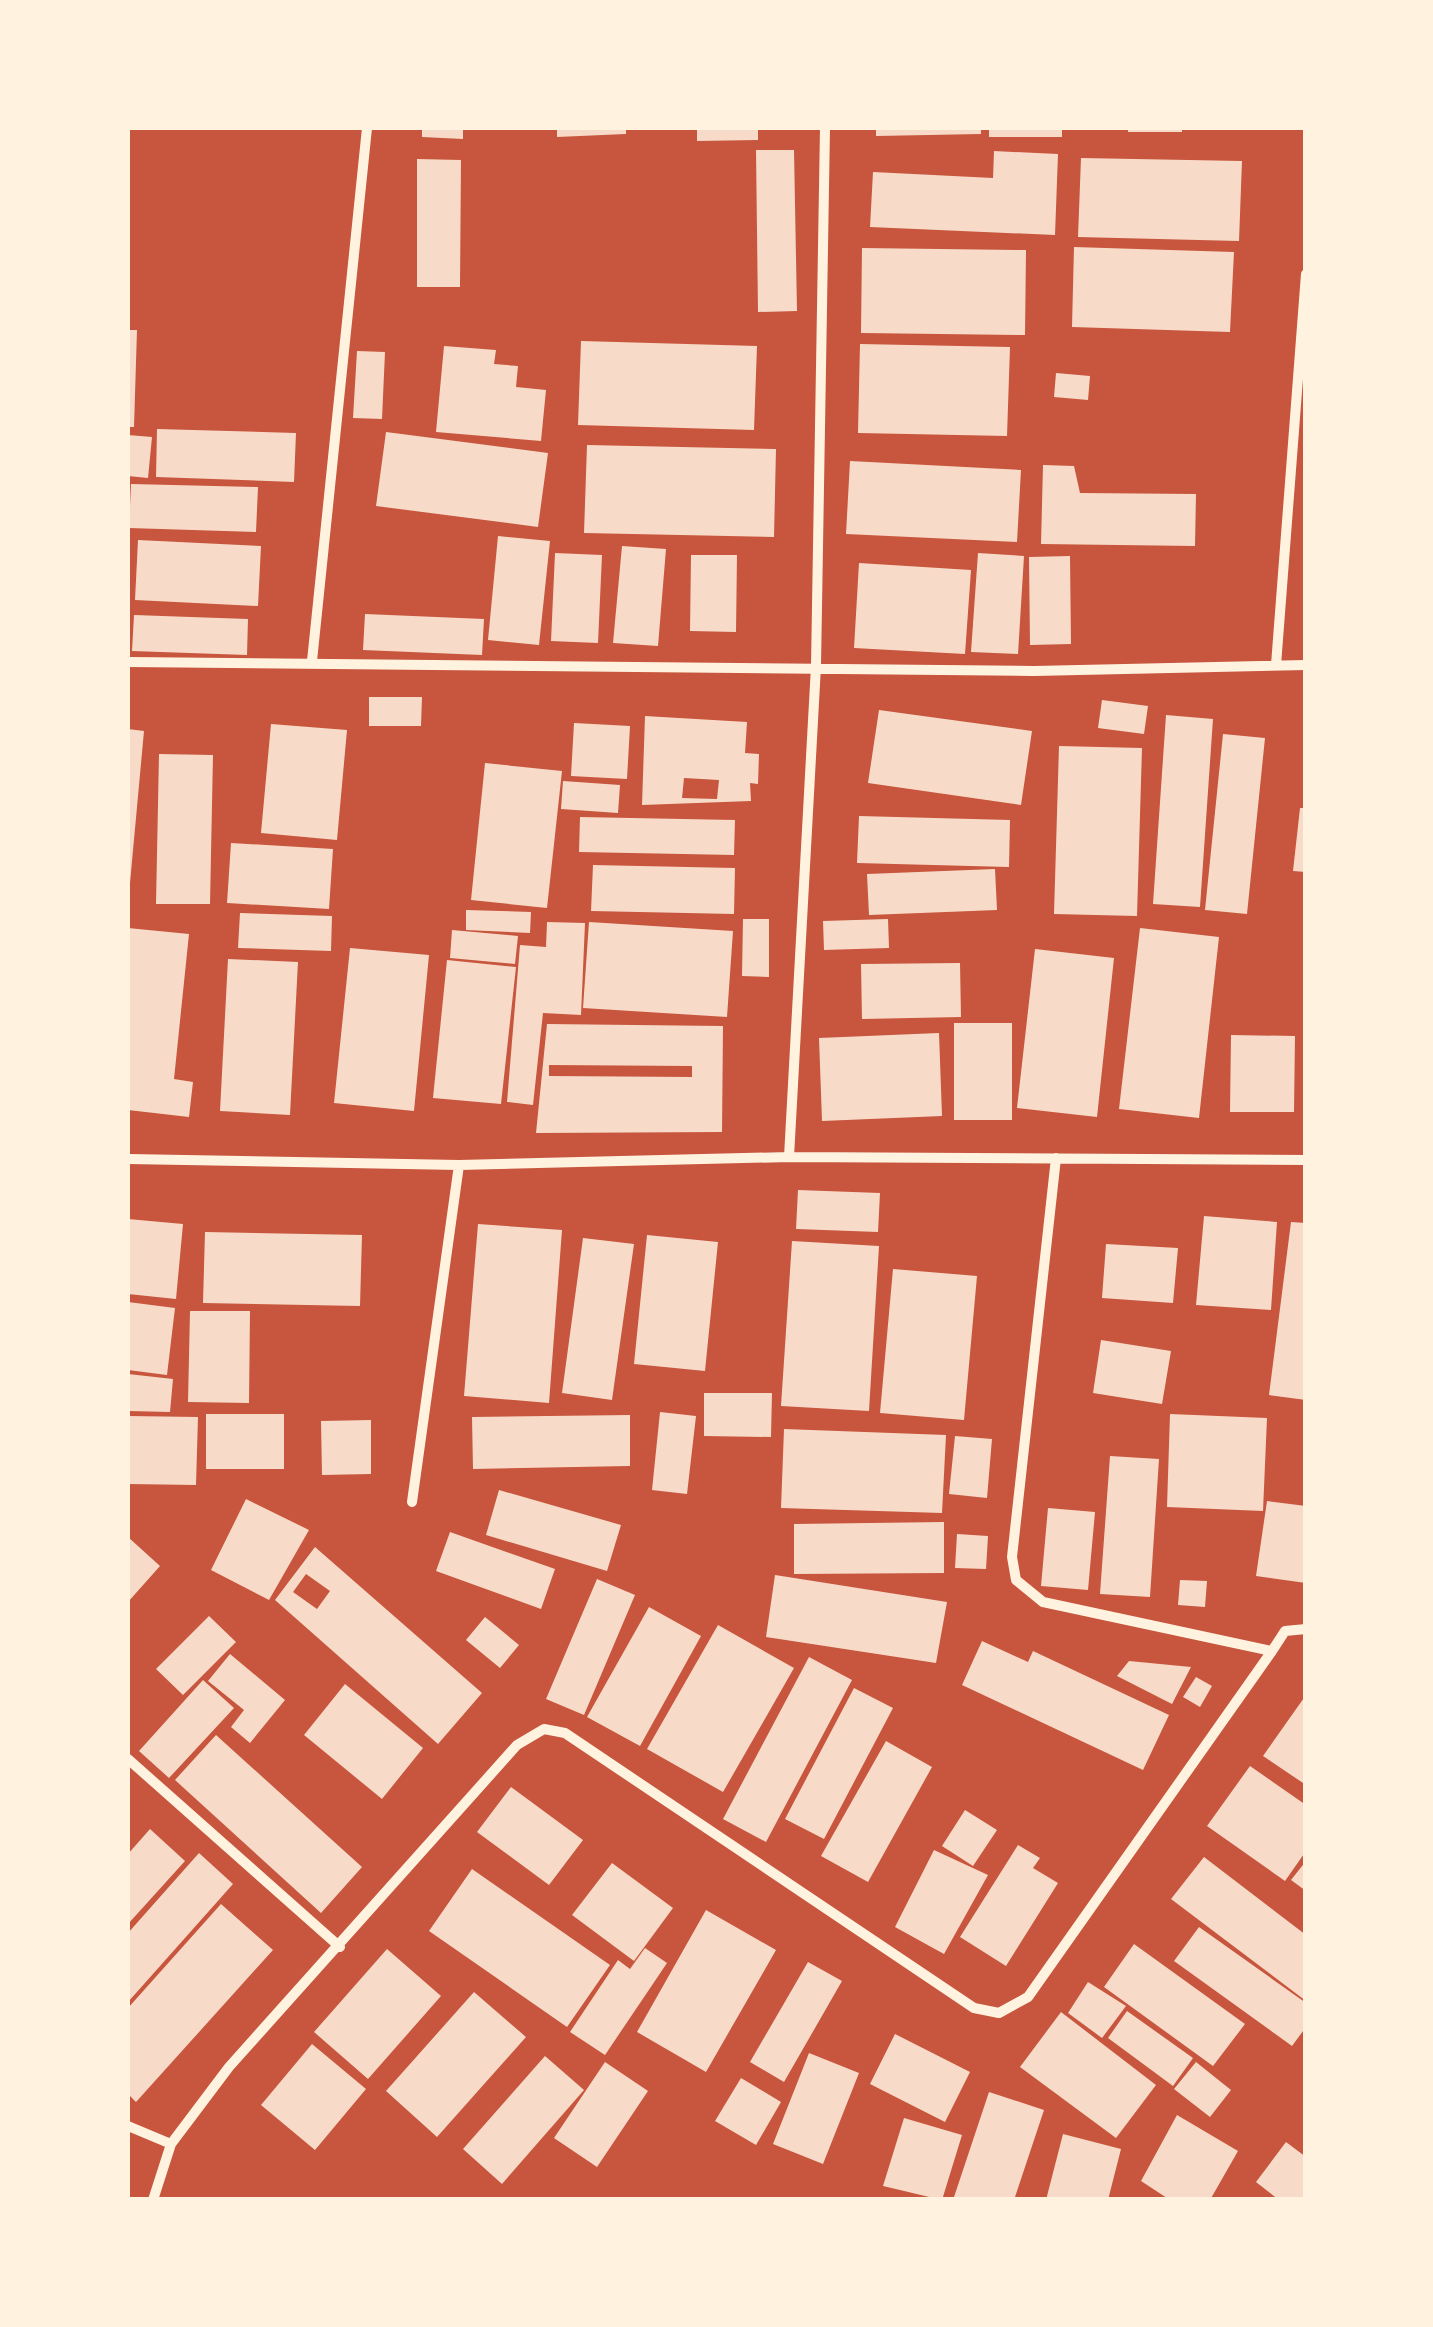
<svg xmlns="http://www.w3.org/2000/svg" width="1433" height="2327" font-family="Manrope,sans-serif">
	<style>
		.building { fill: #f7dbc8; fill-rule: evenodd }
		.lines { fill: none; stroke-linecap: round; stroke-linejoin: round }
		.minor { stroke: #fff3e0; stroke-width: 10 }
	</style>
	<rect width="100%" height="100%" fill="#c8553d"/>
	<path class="building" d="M422,128H463V139L422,137Z
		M557,128H626V134L557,137Z
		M697,128H758V140L697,141Z
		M876,128H981V134L876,136Z
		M989,128H1062V137H989Z
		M1128,128H1182V132H1128Z
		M756,150H794L797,311L758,312Z
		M994,151L1058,154L1055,235L870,227L873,172L993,178Z
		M1081,158L1242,161L1239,241L1078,237Z
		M417,159L461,160L460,287H417Z
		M1074,247L1234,252L1230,332L1072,327Z
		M862,248L1026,250L1025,335L861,333Z
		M128,330H137L134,427H128Z
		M581,341L757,346L754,430L578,425Z
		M860,344L1010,347L1007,436L858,433Z
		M444,346L496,350L494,364L518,366L516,387L546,390L541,441L436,432Z
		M357,351L385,352L382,419L353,418Z
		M1056,373L1090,376L1088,400L1054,397Z
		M157,429L296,433L294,482L156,477Z
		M386,432L548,453L538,527L376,506Z
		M128,435L152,437L148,478L128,476Z
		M587,445L776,449L774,537L584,533Z
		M850,461L1021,470L1017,542L846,534Z
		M1043,465L1074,466L1080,493L1196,494L1195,546L1041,544Z
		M131,484L258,487L256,532L129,528Z
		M498,536L550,541L539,645L488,640Z
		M138,540L261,546L258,606L135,600Z
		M622,546L666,549L658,646L613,643Z
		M555,553L602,555L598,643L551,641Z
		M978,553L1024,556L1018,654L971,652Z
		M691,555H737L736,632L690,631Z
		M1070,556L1071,644L1030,645L1029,557Z
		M859,563L971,570L965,654L854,648Z
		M365,614L484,619L482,655L363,650Z
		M134,615L248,619L247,655L132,651Z
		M369,697H422L421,726H369Z
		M1102,700L1148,706L1144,734L1098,728Z
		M879,710L1032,731L1021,805L868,783Z
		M1166,715L1213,719L1200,907L1153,904Z
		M645,716L747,722L745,753L759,754L758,784L750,783L751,801L642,805ZM684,778L719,780L717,799L682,798Z
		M574,723L630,726L627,779L571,776Z
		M271,724L347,730L337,840L261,833Z
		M128,729L144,731L130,883H128Z
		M1223,734L1265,738L1247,914L1205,910Z
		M1059,746L1142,748L1137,916L1054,914Z
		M159,754L213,755L210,904H156Z
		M485,763L562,771L547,908L471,900Z
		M563,781L620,785L618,813L561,809Z
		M1300,808H1306V872L1293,871Z
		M859,816L1010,820L1009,867L857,863Z
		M580,817L735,820L734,855L579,852Z
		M231,843L333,849L329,909L227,903Z
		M593,865L735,868L734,914L591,911Z
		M995,869L997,910L869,915L867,874Z
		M466,910L531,912L530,933L466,930Z
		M240,913L332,916L331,951L238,948Z
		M743,919H769V977L742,976Z
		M888,919L889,948L824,950L823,921Z
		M547,922L585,923L581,1015L543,1013L533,1105L507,1102L520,945L546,947Z
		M589,922L733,931L727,1017L583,1008Z
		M128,928L189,934L174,1079L193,1082L189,1117L128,1110Z
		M1140,928L1219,937L1199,1118L1119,1109Z
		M452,930L518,936L515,964L450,958Z
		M350,948L429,955L414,1111L334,1103Z
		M1035,949L1114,958L1097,1117L1017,1108Z
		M228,959L298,962L290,1115L220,1111Z
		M447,960L516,967L501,1104L433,1098Z
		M960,963L961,1017L862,1019L861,964Z
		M954,1023H1012V1120H954Z
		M547,1024L723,1026L722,1132L536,1133ZM549,1065L692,1066V1077L549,1076Z
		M939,1033L942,1116L822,1121L819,1038Z
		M1231,1035L1295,1036L1294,1112H1230Z
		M798,1190L880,1193L878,1232L796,1229Z
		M1204,1216L1277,1222L1271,1310L1196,1305Z
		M128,1219L183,1224L176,1299L128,1294Z
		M1291,1222L1306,1223V1400L1269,1395Z
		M478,1224L562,1230L549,1403L464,1396Z
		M205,1232L362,1235L360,1306L203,1303Z
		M647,1235L718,1242L705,1371L634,1364Z
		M583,1238L634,1244L612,1400L562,1393Z
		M792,1241L879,1246L869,1411L781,1406Z
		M1106,1244L1178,1248L1173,1303L1102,1298Z
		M893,1269L977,1276L964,1420L880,1413Z
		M128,1302L175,1308L167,1375L128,1370Z
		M190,1311H250L249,1403L188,1402Z
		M1101,1340L1171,1351L1162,1404L1093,1393Z
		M128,1374L173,1379L170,1412L128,1411Z
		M704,1393H772L771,1437L704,1436Z
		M660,1412L696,1416L687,1494L652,1490Z
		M206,1414H284V1469H206Z
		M1170,1414L1267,1418L1263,1511L1167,1507Z
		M630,1415V1466L473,1469L472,1417Z
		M128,1416L198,1417L196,1485L128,1484Z
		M371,1420V1474L322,1475L321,1421Z
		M784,1429L946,1435L942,1513L781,1508Z
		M955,1436L992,1439L987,1498L949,1494Z
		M1110,1456L1159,1459L1150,1597L1100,1594Z
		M499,1490L621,1525L607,1571L486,1535Z
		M246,1499L309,1530L269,1600L211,1570Z
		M1267,1501L1306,1506V1583L1256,1576Z
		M1048,1508L1095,1512L1088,1590L1041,1586Z
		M944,1522V1573L794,1574V1524Z
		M450,1532L555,1569L541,1609L436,1571Z
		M957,1534L988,1536L986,1569L955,1568Z
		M128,1537L160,1566L128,1602Z
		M315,1547L482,1693L438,1744L275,1600ZM306,1574L330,1591L317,1609L293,1592Z
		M775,1575L947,1602L936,1663L766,1637Z
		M597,1579L635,1595L584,1715L546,1699Z
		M1180,1580L1207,1581L1205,1607L1178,1605Z
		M649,1607L701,1636L640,1746L587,1717Z
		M209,1616L236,1642L183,1695L156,1669Z
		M485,1617L519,1645L500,1668L466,1640Z
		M718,1625L794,1668L723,1792L647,1749Z
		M982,1641L1028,1662L1033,1651L1169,1715L1143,1770L962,1685Z
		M230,1654L285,1700L250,1743L231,1727L244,1710L208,1681Z
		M809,1657L852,1680L766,1842L723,1819Z
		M1129,1661L1191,1667L1172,1704L1117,1676Z
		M1196,1677L1212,1686L1200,1707L1183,1697Z
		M203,1680L234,1708L169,1778L139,1751Z
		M345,1684L423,1748L382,1799L304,1735Z
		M854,1688L893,1708L824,1839L785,1819Z
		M1306,1695V1785L1263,1756Z
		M216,1735L362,1867L321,1913L175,1780Z
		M886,1741L932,1767L868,1882L821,1856Z
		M1250,1766L1306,1805V1851L1285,1881L1207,1826Z
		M511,1787L583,1840L549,1885L477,1832Z
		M965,1810L997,1830L973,1866L942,1846Z
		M150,1829L185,1861L128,1924V1854Z
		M1018,1845L1040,1858L1033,1868L1058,1883L1006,1966L960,1937Z
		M934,1850L988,1875L944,1954L895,1927Z
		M199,1853L233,1884L128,2002V1933Z
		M1204,1857L1306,1935V2001L1171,1899Z
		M1306,1861V1891L1291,1880Z
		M612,1863L673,1908L634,1961L572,1915Z
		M472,1869L610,1965L567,2027L429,1931Z
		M221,1904L273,1950L136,2102L128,2094V2008Z
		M706,1910L776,1950L706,2072L637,2032Z
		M1199,1927L1306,2003V2027L1292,2046L1174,1961Z
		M1134,1944L1245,2024L1213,2066L1104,1987Z
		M645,1948L667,1963L605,2055L570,2032L618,1960L630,1969Z
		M387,1949L441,1996L368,2079L314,2032Z
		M808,1962L842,1981L784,2082L750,2062Z
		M1088,1982L1126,2006L1102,2038L1068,2013Z
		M474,1992L526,2037L437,2137L386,2091Z
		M1127,2011L1193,2058L1173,2086L1108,2038Z
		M1061,2012L1156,2085L1116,2138L1020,2067Z
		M895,2034L970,2072L945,2122L870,2084Z
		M312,2044L366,2089L315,2150L261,2105Z
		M809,2053L859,2073L823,2164L773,2144Z
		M545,2056L584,2090L502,2184L463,2149Z
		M605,2062L648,2091L597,2167L554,2138Z
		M1196,2062L1231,2090L1210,2117L1174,2089Z
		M741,2078L781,2102L756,2145L715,2121Z
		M989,2092L1044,2110L1014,2200H953Z
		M1177,2115L1238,2151L1210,2200H1170L1141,2181Z
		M904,2118L962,2135L942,2200L883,2186Z
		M1063,2134L1121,2149L1108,2200H1046Z
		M1286,2142L1306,2157V2200H1279L1256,2182Z"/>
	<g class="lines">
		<path class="minor" d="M312,661L367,128
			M128,662L1034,671L1306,665
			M1276,665L1306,274
			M789,1157L816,666L825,128
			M1056,1158L1012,1557L1016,1580L1043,1602L1272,1651L1285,1631L1306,1629
			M128,1159L459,1165L789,1157L1306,1160
			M412,1502L459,1165
			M128,1759L340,1947
			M128,2126L171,2144
			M153,2200L171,2144L229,2067L517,1745L544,1729L565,1733L974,2008L999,2013L1028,1997L1272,1651"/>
	</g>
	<rect width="1433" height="2327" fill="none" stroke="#fff3e0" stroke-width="260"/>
</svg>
